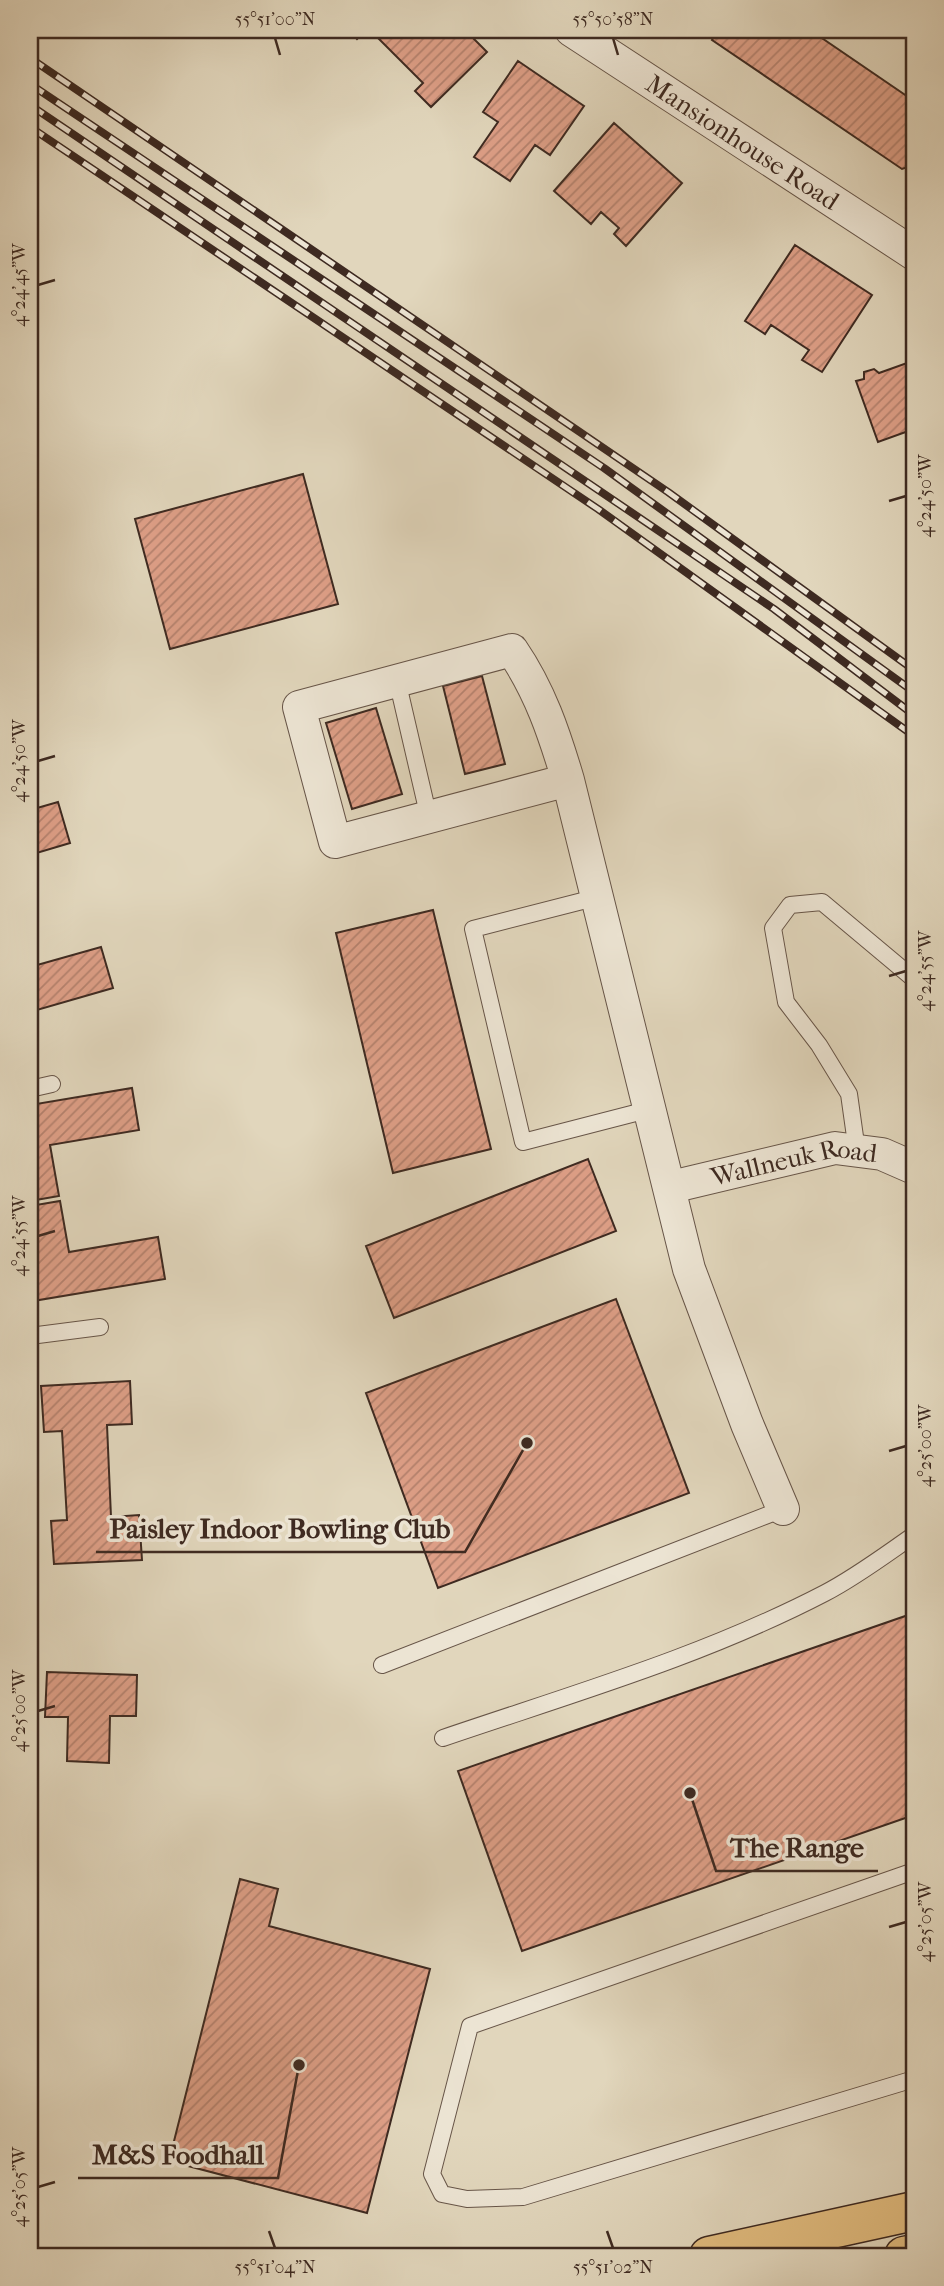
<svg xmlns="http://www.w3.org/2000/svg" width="944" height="2286" font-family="'IM FELL French Canon',serif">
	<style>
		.building { fill: url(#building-hatch); stroke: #3e2a21; stroke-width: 2 }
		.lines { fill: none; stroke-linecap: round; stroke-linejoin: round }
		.service-casing { stroke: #675548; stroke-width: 18 }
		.minor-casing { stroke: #675548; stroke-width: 34 }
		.primary-casing { stroke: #3e2a21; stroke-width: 41 }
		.service { stroke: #ece4d3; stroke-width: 16 }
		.minor { stroke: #ece4d3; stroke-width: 32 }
		.primary { stroke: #e0bb7e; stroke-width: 38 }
		.rail-casing { stroke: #3e2a21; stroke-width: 8 }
		.rail { stroke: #ece4d3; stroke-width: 5; stroke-dasharray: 16; stroke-linecap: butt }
		.ticks { fill: none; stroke: #3e2a21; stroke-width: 2.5 }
		.labels { text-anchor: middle; stroke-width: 7; stroke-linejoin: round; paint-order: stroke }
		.street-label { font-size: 26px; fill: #3e2a21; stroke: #ece4d3 }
		.leader { fill: none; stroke: #3e2a21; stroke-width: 2.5 }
		.callout-dot { fill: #3e2a21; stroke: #ece4d3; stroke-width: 2.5 }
		.callout-label { font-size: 28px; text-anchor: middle; font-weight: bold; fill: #3e2a21; stroke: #ece4d3; stroke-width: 7; stroke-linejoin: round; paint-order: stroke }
		.neatline { fill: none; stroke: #3e2a21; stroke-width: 2.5 }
		.ticks-label { font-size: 18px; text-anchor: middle; fill: #3e2a21 }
	</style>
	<defs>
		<pattern id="building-hatch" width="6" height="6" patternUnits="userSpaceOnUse" patternTransform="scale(1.75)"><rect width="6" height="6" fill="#de9f87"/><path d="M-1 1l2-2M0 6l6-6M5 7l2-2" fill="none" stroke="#b5826e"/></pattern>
	</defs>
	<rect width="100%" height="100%" fill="#e1d6bc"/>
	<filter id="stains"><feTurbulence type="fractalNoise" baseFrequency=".00286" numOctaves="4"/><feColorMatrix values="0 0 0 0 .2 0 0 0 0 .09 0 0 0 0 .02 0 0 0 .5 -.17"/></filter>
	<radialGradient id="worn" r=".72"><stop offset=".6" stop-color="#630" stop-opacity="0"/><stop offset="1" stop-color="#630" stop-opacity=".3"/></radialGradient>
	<path class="building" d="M349,30H366L357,39Z
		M370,30H465L487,52L431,107L415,91L423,83Z
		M719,30H810L914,101V165L902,169L712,40Z
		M518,61L584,106L550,155L535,145L510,181L474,157L498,122L483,112Z
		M614,123L682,183L626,246L614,234L619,228L601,212L591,224L554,191Z
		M795,245L872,295L822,372L802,360L809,350L771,325L765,334L745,321Z
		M914,354V429L878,442L856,381L864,379V372L874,369L879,373L910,362Z
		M303,474L338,604L170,649L135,519Z
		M482,676L505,764L465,774L443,686Z
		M376,708L402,794L352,809L326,723Z
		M58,802L70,843L30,855V810Z
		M433,910L491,1149L393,1173L336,933Z
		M101,947L113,988L30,1012V967Z
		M132,1088L139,1130L50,1145L59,1196L30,1201V1105Z
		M588,1159L616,1231L394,1318L366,1246Z
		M60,1201L69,1252L158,1237L165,1279L33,1301L30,1280V1206Z
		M616,1299L689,1493L438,1588L366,1393Z
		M130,1381L132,1424L107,1425L111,1517L139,1515L142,1560L54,1564L51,1521L67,1520L62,1431L44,1432L41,1386Z
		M914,1613V1815L522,1951L458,1771Z
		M47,1672L137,1675L136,1716H110L109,1763L67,1761L68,1717H45Z
		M240,1879L278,1889L269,1926L430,1969L367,2213L169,2161Z"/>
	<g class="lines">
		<defs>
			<path id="service" d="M397,680L429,818
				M598,897L473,929L523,1142L651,1109
				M30,1089L52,1084
				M857,1151L849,1094L819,1045L786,1002L773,928L790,905L822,902L914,979
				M30,1336L100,1327
				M382,1665L783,1509
				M443,1738C572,1694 704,1656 825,1593C856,1577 885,1555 914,1535
				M914,1871L470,2026L432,2174L442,2194L467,2199L523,2197L914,2079"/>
			<g id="minor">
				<path id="s1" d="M571,30L914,254"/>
				<path d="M568,780L335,842L299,707L512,650C540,691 554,733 568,780L689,1269L747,1424L783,1509"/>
				<path id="s2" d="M671,1187L835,1148L882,1154L914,1168"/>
			</g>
			<path id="primary" d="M709,2256L914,2211
				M904,2256L914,2254"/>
		</defs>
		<use href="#service" class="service-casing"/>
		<use href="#minor" class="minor-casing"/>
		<use href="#primary" class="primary-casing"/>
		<use href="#service" class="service"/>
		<use href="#minor" class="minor"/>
		<use href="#primary" class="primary"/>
		<defs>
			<path id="rail" d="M30,58L668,492L914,670
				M30,84L604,468L914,692
				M30,105L774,609L914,715
				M30,127L598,509L914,736"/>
		</defs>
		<use href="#rail" class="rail-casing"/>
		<use href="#rail" class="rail"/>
	</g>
	<path class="ticks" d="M275,38L280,55M613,38L618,55M38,285L55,280M889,501L906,496M38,761L55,756M889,976L906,971M38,1236L55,1231M889,1451L906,1446M38,1711L55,1706M889,1927L906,1922M38,2187L55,2182M269,2231L275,2248M607,2231L613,2248"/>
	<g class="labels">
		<g class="street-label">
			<text dy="9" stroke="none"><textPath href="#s1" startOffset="205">Mansionhouse Road</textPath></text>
			<text dy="9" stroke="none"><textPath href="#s2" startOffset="126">Wallneuk Road</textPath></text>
		</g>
	</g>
	<path class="leader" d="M527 1443L465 1552H96M690 1793L716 1871H878M299 2065L278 2178H78"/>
	<g class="callout-dot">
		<circle cx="527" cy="1443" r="7"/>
		<circle cx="690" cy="1793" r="7"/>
		<circle cx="299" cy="2065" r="7"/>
	</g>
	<g class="callout-label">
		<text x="280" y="1538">Paisley Indoor Bowling Club</text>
		<text x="797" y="1857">The Range</text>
		<text x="178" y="2164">M&amp;S Foodhall</text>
	</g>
	<rect width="944" height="2286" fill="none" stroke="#e1d6bc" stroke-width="77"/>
	<rect x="38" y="38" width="868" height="2210" class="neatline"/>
	<g class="ticks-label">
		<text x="275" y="25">55°51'00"N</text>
		<text x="613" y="25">55°50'58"N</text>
		<text transform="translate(19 285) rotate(-90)" y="6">4°24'45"W</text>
		<text transform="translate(925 496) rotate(-90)" y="6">4°24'50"W</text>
		<text transform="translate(19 761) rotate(-90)" y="6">4°24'50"W</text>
		<text transform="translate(925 971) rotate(-90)" y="6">4°24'55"W</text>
		<text transform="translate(19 1236) rotate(-90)" y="6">4°24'55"W</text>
		<text transform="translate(925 1446) rotate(-90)" y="6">4°25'00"W</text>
		<text transform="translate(19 1711) rotate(-90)" y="6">4°25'00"W</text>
		<text transform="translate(925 1922) rotate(-90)" y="6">4°25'05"W</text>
		<text transform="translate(19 2187) rotate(-90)" y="6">4°25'05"W</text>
		<text x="275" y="2273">55°51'04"N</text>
		<text x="613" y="2273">55°51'02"N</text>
	</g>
	<rect width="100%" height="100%" filter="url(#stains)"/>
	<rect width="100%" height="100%" fill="url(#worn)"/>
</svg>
